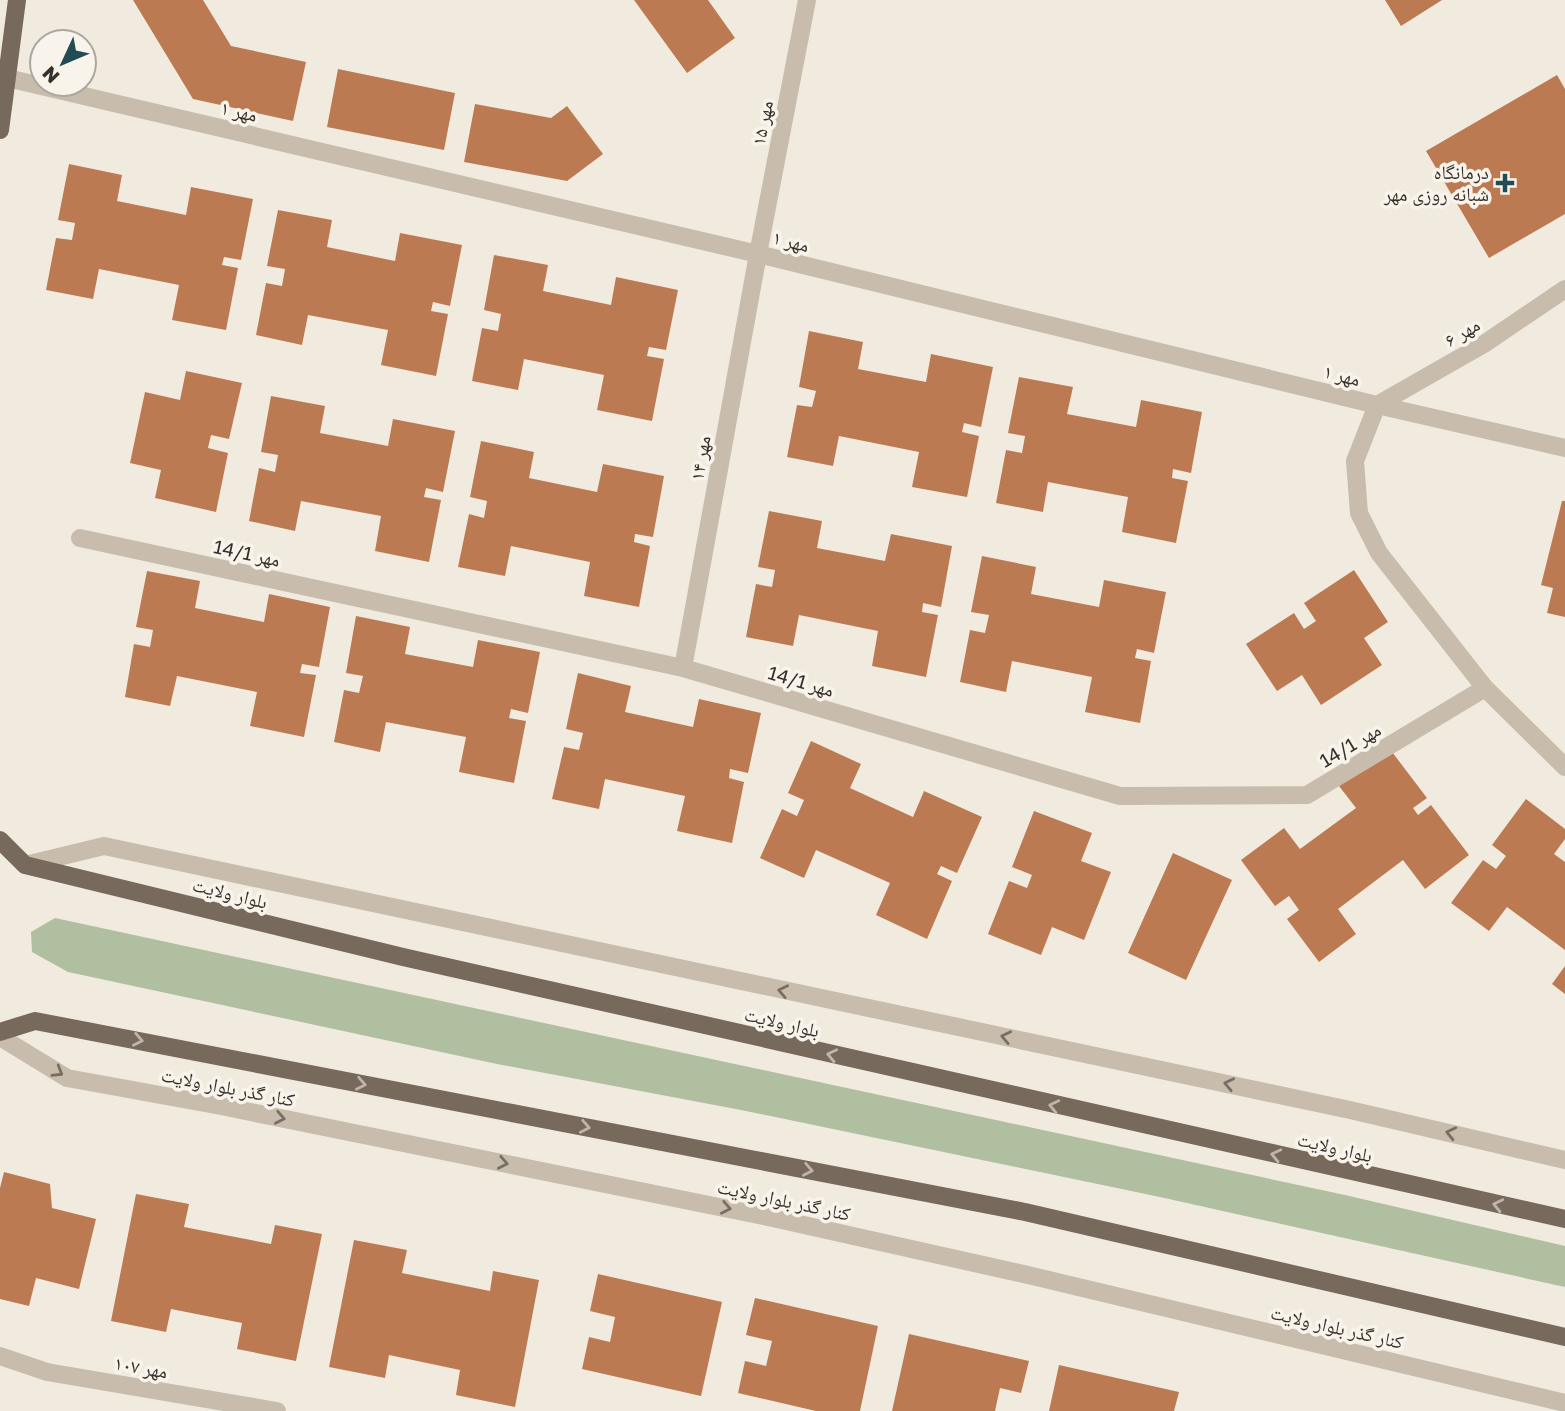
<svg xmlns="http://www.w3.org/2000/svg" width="1565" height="1411" font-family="'Golos Text','Noto Naskh Arabic',sans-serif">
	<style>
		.green { fill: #b0bfa0 }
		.building { fill: #bc7a52 }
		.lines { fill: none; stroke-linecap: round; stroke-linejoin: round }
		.minor { stroke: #c8bdac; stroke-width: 18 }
		.major { stroke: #77695c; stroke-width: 18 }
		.oneway { stroke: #786f64 }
		.oneway2 { stroke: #beb5ab }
		.poi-dot { fill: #234b55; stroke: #f9f4eb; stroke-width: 2.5 }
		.labels { text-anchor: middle; stroke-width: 7; stroke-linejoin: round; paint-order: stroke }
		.street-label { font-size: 19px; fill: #37302a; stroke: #f9f4eb }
		.poi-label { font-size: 19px; fill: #37302a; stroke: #f9f4eb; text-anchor: end }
	</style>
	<rect width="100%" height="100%" fill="#f1ebdf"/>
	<path class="green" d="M55,918L1345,1195L1565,1246V1287L1160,1197L741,1110L497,1064L68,972L32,952L31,932Z"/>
	<path class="building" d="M133,0H203L231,46L306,62L293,121L193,99Z
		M634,0H708L735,38L687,73Z
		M1385,0H1442L1401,26Z
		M338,69L455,93L444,150L327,127Z
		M1557,75L1565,89V214L1489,258L1426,151Z
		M475,104L551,118L567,106L603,154L567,181L464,162Z
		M69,164L122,175L117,201L186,215L191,187L253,199L241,260L224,257L222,265L238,268L226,330L172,320L179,285L99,269L93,299L46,290L56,238L72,240L75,223L58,220Z
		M278,210L332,220L327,247L395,261L400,233L462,245L450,306L433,302L431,311L448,314L436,376L381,365L388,330L308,315L302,345L256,335L266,283L282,286L285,269L267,266Z
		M494,255L548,265L543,291L611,305L616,277L678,290L666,350L649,347L647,356L664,359L652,421L597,410L604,375L524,359L518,390L472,381L482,328L498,331L501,314L484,310Z
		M809,331L863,342L858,369L926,382L931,354L993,367L981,427L964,423L962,432L979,436L967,497L912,487L919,452L839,436L833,466L787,457L797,405L812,407L816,391L799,387Z
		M186,371L242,383L229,439L211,435L208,448L228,453L216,512L155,498L161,470L130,463L145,392L180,400Z
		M1019,377L1073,387L1067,414L1136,427L1141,400L1202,412L1191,473L1173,469L1172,478L1188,481L1176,543L1122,532L1128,497L1048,482L1043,512L996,503L1006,450L1022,453L1025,436L1008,433Z
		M271,396L325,406L320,433L388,446L393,419L455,431L443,492L426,488L424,497L441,500L429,562L375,551L381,516L301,501L295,531L249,521L259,468L275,472L278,455L261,452Z
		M481,441L534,452L529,478L597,492L603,464L664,476L653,537L635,534L634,542L650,546L639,607L584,596L590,562L511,546L505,576L458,567L469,514L484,518L487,501L470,497Z
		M1562,501H1565V617L1547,613L1553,588L1541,585Z
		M769,511L822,521L817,548L885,561L891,534L952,546L941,607L923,603L922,612L938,615L926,677L872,666L878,631L799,615L793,646L746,637L756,584L772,587L775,570L758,567Z
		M982,556L1036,567L1031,594L1099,607L1104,580L1166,592L1154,653L1137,649L1135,658L1151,661L1140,723L1085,712L1092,677L1012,661L1006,692L960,682L970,630L985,633L989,615L971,612Z
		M1354,570L1388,622L1364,638L1382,665L1321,705L1302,675L1277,691L1246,644L1294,613L1304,629L1316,621L1304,603Z
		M147,571L200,581L195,608L264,622L269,594L330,607L319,667L302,664L300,673L316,675L304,737L250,726L257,692L177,676L170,706L125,697L134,644L150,647L153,630L136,627Z
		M356,616L410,627L405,654L473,667L478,640L540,652L528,713L511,709L509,718L526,721L514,783L459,772L466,737L386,722L380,752L334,742L344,690L359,693L363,676L346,673Z
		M578,673L631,686L625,712L693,727L699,699L761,713L748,773L730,769L729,778L744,782L732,843L677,831L685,796L605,779L599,809L552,799L564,747L579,750L583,733L566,729Z
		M811,741L861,764L850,788L913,817L924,791L982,817L957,873L941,866L937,874L952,881L927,939L876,915L890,883L816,850L804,878L760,858L782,809L797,816L804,800L788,793Z
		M1389,748L1427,798L1413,808L1418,815L1431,805L1469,855L1425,889L1403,860L1338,909L1356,934L1319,962L1287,919L1299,910L1289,896L1275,906L1241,860L1284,828L1300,849L1356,808L1339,786Z
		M1526,799L1565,829V839L1554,854L1565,862V950L1507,907L1489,931L1451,903L1483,860L1496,869L1506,856L1492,845Z
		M1034,811L1092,833L1081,861L1111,872L1084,940L1052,927L1041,955L988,934L1009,881L1027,888L1032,875L1012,867Z
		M1173,853L1232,880L1186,980L1128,953Z
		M1565,966V994L1552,984Z
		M4,1172L50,1184L52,1208L96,1219L79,1289L36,1278L29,1306L0,1299V1188Z
		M136,1194L189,1204L184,1227L271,1244L275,1225L322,1234L296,1361L237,1349L242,1323L171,1309L166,1332L111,1321Z
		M354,1240L407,1250L402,1273L490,1291L493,1271L539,1280L515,1407L456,1395L460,1370L389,1355L385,1378L329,1367Z
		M598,1274L722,1302L701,1396L582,1369L589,1337L610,1342L615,1317L590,1311Z
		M755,1298L878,1326L860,1411H816L738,1393L745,1361L766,1366L772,1341L746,1335Z
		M909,1334L1029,1361L1021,1393L1000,1388L995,1411H892Z
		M1059,1365L1179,1392L1174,1411H1049Z"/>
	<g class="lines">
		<path class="minor" d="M7,78L758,254L1377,405L1565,448
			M1565,289L1484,344L1377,405L1355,461L1359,513L1379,553L1485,688L1565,767
			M80,538L683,668L1120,796L1307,795L1485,688
			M683,668L758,254L807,0
			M25,865L104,846L1350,1110L1565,1160
			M0,1037L67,1078L221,1106L768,1217L1028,1275L1565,1403
			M0,1356L47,1372L277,1411"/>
		<path class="major" d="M0,130L17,0
			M0,840L25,865L403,957L1565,1219
			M0,1032L35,1021L1025,1212L1565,1337"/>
	</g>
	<defs><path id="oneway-chevron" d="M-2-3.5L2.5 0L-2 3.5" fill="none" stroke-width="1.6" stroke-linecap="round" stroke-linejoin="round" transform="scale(1.75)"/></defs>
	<g class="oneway">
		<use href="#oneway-chevron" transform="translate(783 991) rotate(-168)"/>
		<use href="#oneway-chevron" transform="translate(1006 1037) rotate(-168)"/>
		<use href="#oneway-chevron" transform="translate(58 1072) rotate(31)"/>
		<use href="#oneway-chevron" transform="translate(1229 1084) rotate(-168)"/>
		<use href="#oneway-chevron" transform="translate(280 1118) rotate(11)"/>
		<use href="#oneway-chevron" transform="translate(1451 1133) rotate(-167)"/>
		<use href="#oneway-chevron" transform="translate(503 1163) rotate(11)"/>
		<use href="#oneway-chevron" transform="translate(726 1208) rotate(11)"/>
	</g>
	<g class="oneway2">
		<use href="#oneway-chevron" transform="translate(138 1040) rotate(11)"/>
		<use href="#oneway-chevron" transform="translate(832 1055) rotate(-167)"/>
		<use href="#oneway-chevron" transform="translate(361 1084) rotate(11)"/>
		<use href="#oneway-chevron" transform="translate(1054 1106) rotate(-167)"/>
		<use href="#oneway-chevron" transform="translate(585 1127) rotate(11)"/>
		<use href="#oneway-chevron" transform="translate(1276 1155) rotate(-167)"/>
		<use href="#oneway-chevron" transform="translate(808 1170) rotate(11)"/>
		<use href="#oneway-chevron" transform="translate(1498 1205) rotate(-167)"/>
	</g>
	<path class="poi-dot" d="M1501.5 172.5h7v7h7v7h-7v7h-7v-7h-7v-7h7z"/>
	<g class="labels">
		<g class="street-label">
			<text transform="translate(239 111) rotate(13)" y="7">مهر ۱</text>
			<text transform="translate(762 123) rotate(-79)" y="7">مهر ۱۵</text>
			<text transform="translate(791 241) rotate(14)" y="7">مهر ۱</text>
			<text transform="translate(1462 332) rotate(-31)" y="7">مهر ۶</text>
			<text transform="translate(1342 375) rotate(14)" y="7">مهر ۱</text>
			<text transform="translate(700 458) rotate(-80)" y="7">مهر ۱۴</text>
			<text transform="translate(247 553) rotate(12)" y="7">مهر 14/1</text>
			<text transform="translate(801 681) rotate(16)" y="7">مهر 14/1</text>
			<text transform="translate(1350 745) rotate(-31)" y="7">مهر 14/1</text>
			<text transform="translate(230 893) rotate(14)" y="7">بلوار ولایت</text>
			<text transform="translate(782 1022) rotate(13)" y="7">بلوار ولایت</text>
			<text transform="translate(228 1087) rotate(11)" y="7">کنار گذر بلوار ولایت</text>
			<text transform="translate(1335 1147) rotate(13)" y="7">بلوار ولایت</text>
			<text transform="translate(784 1200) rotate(12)" y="7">کنار گذر بلوار ولایت</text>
			<text transform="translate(1337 1327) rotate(13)" y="7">کنار گذر بلوار ولایت</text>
			<text transform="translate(141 1367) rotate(10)" y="7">مهر ۱۰۷</text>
		</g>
		<g class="poi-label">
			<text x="1489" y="179">درمانگاه<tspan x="1489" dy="22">شبانه روزی مهر</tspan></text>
		</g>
	</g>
	<g transform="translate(63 63) rotate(226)"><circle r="33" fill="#f9f4eb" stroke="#aba69e" stroke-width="2"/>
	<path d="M0-5L12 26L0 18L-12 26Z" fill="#234b55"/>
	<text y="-10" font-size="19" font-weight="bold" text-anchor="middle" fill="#37302a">N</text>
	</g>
</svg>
